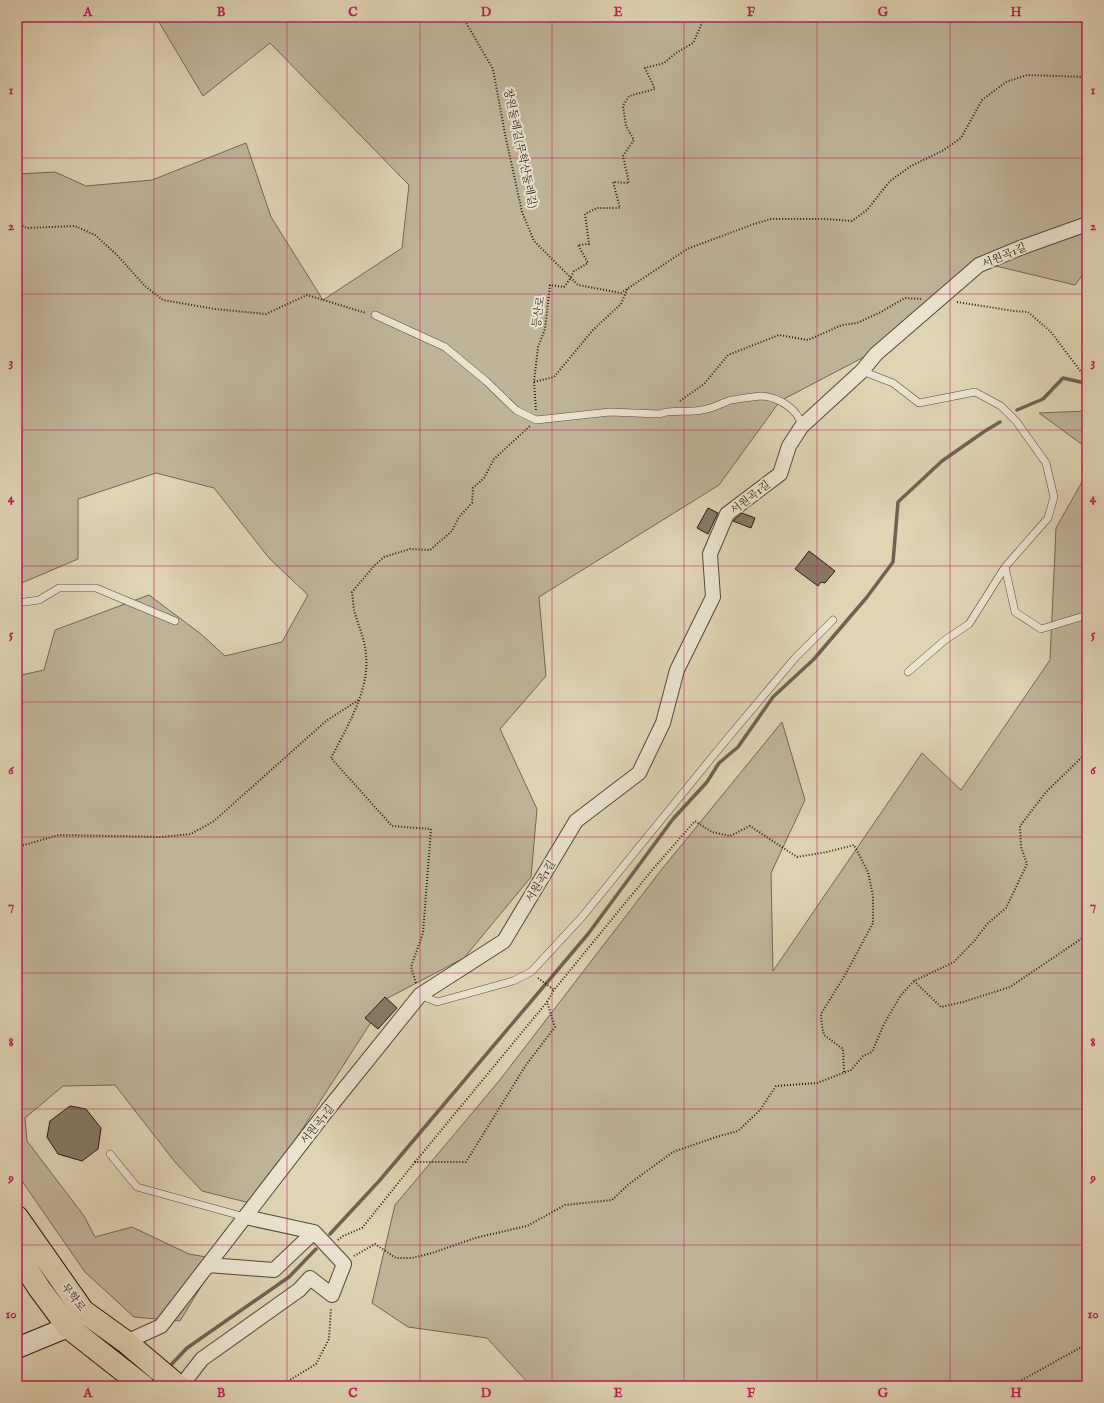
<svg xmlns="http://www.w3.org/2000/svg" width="1104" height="1403" font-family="'IM FELL English','Noto Serif KR',serif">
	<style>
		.green { fill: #c0b498; stroke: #726655 }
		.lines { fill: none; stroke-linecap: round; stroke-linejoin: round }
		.stream { stroke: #6e6352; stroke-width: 3.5 }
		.building { fill: #867a66; stroke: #241912 }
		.lane-casing { stroke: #53483a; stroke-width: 8 }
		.street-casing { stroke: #53483a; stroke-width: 16 }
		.secondary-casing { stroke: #241912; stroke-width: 22 }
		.primary-casing { stroke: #241912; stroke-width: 24 }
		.path { stroke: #241912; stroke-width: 2; stroke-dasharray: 1 2; stroke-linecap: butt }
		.lane { stroke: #ebe3ce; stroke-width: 7 }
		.street { stroke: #ebe3ce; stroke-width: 14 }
		.secondary { stroke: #ebe3ce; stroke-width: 20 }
		.primary { stroke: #e0d4b3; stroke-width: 22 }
		.grid { fill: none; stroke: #c2185b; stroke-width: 1; stroke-opacity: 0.55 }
		.labels { text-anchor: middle; stroke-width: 4; stroke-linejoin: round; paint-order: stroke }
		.street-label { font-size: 11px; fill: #241912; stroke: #ebe3ce }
		.neatline { fill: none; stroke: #c2185b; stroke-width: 1.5 }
		.grid-label { font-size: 13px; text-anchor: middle; font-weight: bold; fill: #c2185b }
	</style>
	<rect width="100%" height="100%" fill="#e0d4b3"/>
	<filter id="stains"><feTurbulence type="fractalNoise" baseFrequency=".005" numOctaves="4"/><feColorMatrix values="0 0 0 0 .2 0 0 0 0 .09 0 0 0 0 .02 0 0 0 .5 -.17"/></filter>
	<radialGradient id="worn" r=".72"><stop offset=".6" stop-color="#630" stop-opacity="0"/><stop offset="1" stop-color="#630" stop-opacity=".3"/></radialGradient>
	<path class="green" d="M156,17H1087V269L1075,285L979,262L864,357L780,401L719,485L539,597L546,676L500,729L537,809L531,877L464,958L386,999L254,1204L202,1191L175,1162L115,1085L63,1086L25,1118L27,1141L84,1216L95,1237L132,1227L189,1254L218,1259L180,1321L134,1317L85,1272L17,1174V676L44,670L55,630L149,595L201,634L225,656L282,642L308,595L269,558L214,488L156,473L78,499V559L17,585V174L55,172L86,186L152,180L246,143L271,217L323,300L402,248L409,185L270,43L203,96Z
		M1087,411V448L1039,413Z
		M1087,473V1386H531L487,1338L408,1327L372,1303L395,1205L499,1081L662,869L782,722L805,800L771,873L773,971L922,753L961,790L1050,660L1056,528Z"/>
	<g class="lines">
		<path class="stream" d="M1017,410L1043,399L1063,378L1085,383L1087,381
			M330,1234L380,1180L588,934L673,819L707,782L719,763L738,747L773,697L814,659L867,597L893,562L898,502L942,461L985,431L1000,422
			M168,1368L187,1348L289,1277L316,1249"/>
	</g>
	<path class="building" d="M708,508L718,513L708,534L697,528Z
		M742,513L755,518L751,528L733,521Z
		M809,551L835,571L825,583L821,582L818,586L795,569Z
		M385,997L397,1008L378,1029L365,1018Z
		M70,1106L86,1109L101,1128L98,1149L82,1161L58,1154L47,1137L50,1121Z"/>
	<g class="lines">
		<defs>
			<path id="lane" d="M375,315L445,347L486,381L516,410L536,420L610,412L659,414C671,409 688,413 702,410C712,409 722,403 731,400C739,399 755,396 762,396C780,398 798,409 802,426
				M862,371L893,383L919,403L975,392L1001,406L1016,421L1046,463L1054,497L1048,518L1005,567L1015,612L1041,629L1087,615
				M17,603L39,600L59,588H96L175,621
				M908,672L945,640L969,624L1005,567
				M420,995L437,1002L513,981L531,972L582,917L722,745L795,658L833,620
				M110,1154L137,1187L245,1217"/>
			<path id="street" d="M208,1265L274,1270L314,1232
				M126,1342L161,1326L325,1113L420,995L504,941L576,821L639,773L663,723L677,670L713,597L710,554L727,514L780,474L789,446L802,426L862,371L876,354L979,265L1020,248L1087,224
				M181,1386L202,1359L299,1290L310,1278L332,1295L344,1264L314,1232L245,1217"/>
			<path id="secondary" d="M17,1348L68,1327L79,1315"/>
			<path id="primary" d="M17,1217L83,1311L126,1342L178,1386
				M17,1254L39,1288L68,1327L143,1386"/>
		</defs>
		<use href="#lane" class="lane-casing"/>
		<use href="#street" class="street-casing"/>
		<use href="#secondary" class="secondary-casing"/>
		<use href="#primary" class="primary-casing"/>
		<path class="path" d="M460,17L465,21L493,69L505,134L522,212L534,241L578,285L621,293L687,249L754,224L771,219H826L852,221L867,210L890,181L911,166L942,151L961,138L982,100L1006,82L1027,75L1086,77L1087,75
			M17,223L27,228L75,226L95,235L117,255L145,286L163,300L215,309L266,314L307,295L366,313
			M957,302L1014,311L1028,312L1051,332L1081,372L1087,382
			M534,382L554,377L593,330L621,304L628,288
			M680,401L704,384L728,355L779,335L808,340L842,325L857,323L881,312L905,298L921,299
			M536,410L534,382L538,347L545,329L550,285L564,287L570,279L574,271L588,263L578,245L589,244L585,214L597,208H620L613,182L629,183L623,156L634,140L626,126L623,106L629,96L655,89L645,68L664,63L676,53L693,43L705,17
			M17,847L59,835L162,837L191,834L214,821L326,721L360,699
			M538,978L554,990
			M914,981L941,1007L963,1002L1010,987L1087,935
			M416,983L411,967L423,933L431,829L392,826L331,758C347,727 370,689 366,655C365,639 358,625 354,610C353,604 353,598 352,592L375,565L384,557L410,549L430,550L452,531L459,517L472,503L473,488L484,478L494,459L530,426
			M415,1162L547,1002
			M338,1240L343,1236L362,1228L415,1162H466L526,1065L555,1027L547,1002L554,990L653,869L695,821L712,832L730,836L750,826L797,857L827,852L854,845L868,872L873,896V923L845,975L821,1014L822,1026L824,1035L843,1049L844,1072
			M354,1256L375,1244L396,1258H412L432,1253L475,1238L527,1226L565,1205L612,1200L629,1184L673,1152L716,1137L738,1131L760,1110L776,1086L817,1083L851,1070L863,1056L872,1052L884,1024L901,995L914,981L954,962L975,940L987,924L1006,908L1027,864L1021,847L1020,826L1046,792L1083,756L1087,755
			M280,1386L316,1364L329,1339L331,1308
			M1011,1386L1087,1344"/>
		<use href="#lane" class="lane"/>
		<use href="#street" class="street"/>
		<use href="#secondary" class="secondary"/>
		<use href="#primary" class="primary"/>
	</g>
	<path class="grid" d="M154,17V1386M287,17V1386M420,17V1386M552,17V1386M684,17V1386M817,17V1386M950,17V1386M17,158H1087M17,294H1087M17,430H1087M17,566H1087M17,702H1087M17,837H1087M17,973H1087M17,1109H1087M17,1245H1087"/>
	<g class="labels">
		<g class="street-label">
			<text transform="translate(521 148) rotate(78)" y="4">창원둘레길(무학산둘레길)</text>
			<text transform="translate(1004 255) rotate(-23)" y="4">서원곡1길</text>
			<text transform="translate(538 312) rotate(-81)" y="4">등산로</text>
			<text transform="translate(750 497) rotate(-38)" y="4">서원곡1길</text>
			<text transform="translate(540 881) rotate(-59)" y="4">서원곡1길</text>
			<text transform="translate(317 1124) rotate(-52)" y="4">서원곡1길</text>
			<text transform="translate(74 1297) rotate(52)" y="4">무학로</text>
		</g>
	</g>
	<rect width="1104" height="1403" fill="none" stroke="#e0d4b3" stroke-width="44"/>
	<rect x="22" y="22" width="1060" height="1359" class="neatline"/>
	<g class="grid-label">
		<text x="88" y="16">A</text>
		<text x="221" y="16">B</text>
		<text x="353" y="16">C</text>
		<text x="486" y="16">D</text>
		<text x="618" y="16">E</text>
		<text x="751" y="16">F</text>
		<text x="883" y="16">G</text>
		<text x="1016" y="16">H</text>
		<text x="11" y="94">1</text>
		<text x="1093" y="94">1</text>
		<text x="11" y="230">2</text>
		<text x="1093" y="230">2</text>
		<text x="11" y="366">3</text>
		<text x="1093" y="366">3</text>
		<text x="11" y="502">4</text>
		<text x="1093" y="502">4</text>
		<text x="11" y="638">5</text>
		<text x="1093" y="638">5</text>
		<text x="11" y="774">6</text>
		<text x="1093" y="774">6</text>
		<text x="11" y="910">7</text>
		<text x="1093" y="910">7</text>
		<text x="11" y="1046">8</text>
		<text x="1093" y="1046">8</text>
		<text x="11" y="1182">9</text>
		<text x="1093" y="1182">9</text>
		<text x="11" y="1318">10</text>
		<text x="1093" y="1318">10</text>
		<text x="88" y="1397">A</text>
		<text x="221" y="1397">B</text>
		<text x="353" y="1397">C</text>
		<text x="486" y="1397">D</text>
		<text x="618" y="1397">E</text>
		<text x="751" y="1397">F</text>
		<text x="883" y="1397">G</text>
		<text x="1016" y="1397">H</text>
	</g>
	<rect width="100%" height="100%" filter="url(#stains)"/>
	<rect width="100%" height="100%" fill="url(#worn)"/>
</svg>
